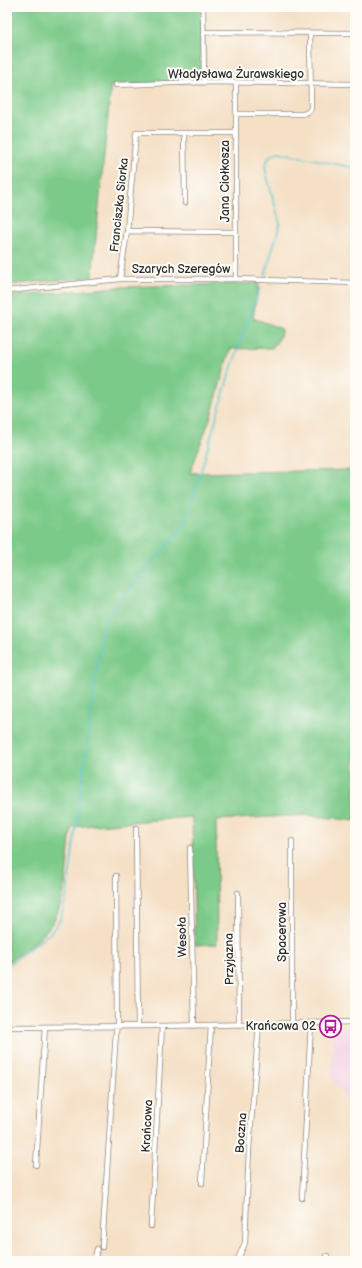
<svg xmlns="http://www.w3.org/2000/svg" width="362" height="1268" font-family="'Balsamiq Sans',sans-serif">
	<style>
		.built { fill: #f3cfe0 }
		.green { fill: #7cca89; stroke: #547a5a }
		.lines { fill: none; stroke-linecap: round; stroke-linejoin: round }
		.stream { stroke: #58c4cf; stroke-width: 1.5 }
		.street-casing { stroke: #908678; stroke-width: 6 }
		.street { stroke: #fff; stroke-width: 4.5 }
		.labels { text-anchor: middle; stroke-width: 4; stroke-linejoin: round; paint-order: stroke }
		.street-label { font-size: 12px; fill: #2b2b2b; stroke: #fdfcf7 }
		.poi-label { font-size: 12px; fill: #2b2b2b; stroke: #fdfcf7; text-anchor: end }
	</style>
	<rect width="100%" height="100%" fill="#fdfcf7"/>
	<filter id="ink" filterUnits="userSpaceOnUse"><feTurbulence type="fractalNoise" baseFrequency=".025" numOctaves="2"/><feDisplacementMap in="SourceGraphic" scale="8" xChannelSelector="R" yChannelSelector="G"/><feConvolveMatrix kernelMatrix="1 2 1 2 8 2 1 2 1" color-interpolation-filters="sRGB"/></filter>
	<filter id="wash" filterUnits="userSpaceOnUse"><feTurbulence type="fractalNoise" baseFrequency=".012" numOctaves="4" result="noise"/><feDisplacementMap in="SourceGraphic" scale="16" xChannelSelector="R" yChannelSelector="G"/><feGaussianBlur stdDeviation="0.9" result="paint"/><feColorMatrix in="noise" values="0 0 0 0 0 0 0 0 0 0 0 0 0 0 0 0 0 1.4 0 .05"/><feComposite in="paint" operator="in"/></filter>
	<g filter="url(#wash)">
		<rect width="100%" height="100%" fill="#f5e0c6"/>
		<path class="built" d="M334,1026H355L353,1108L331,1078Z"/>
		<path class="green" d="M7,7H203L204,82L111,85L92,277L7,285Z
			M259,283L253,318L282,329L279,339L272,348L230,349L212,413L190,473L355,470V821L308,815L216,820L217,944L195,945L192,817L72,827C65,861 70,903 47,930C37,943 20,953 7,963V297L119,287Z"/>
		<g class="lines">
			<path class="stream" d="M265,275L280,224L265,168C267,158 270,154 279,152L355,168
				M7,966L49,934L56,926L61,918L67,894L102,632L108,613L178,533L186,522L229,375L260,288"/>
		</g>
	</g>
	<g filter="url(#ink)">
		<g class="lines">
			<defs>
				<path id="street" d="M203,7L204,82
					M203,32L355,33
					M236,83V279
					M116,85L204,82L355,84
					M236,114H303L308,112L311,108L310,33
					M184,133L185,203
					M127,231L235,232
					M120,279L127,231L136,133H236
					M7,291L120,279H236L355,283
					M136,828L138,1026
					M292,841V1023
					M190,848L194,1026
					M238,893L239,1025
					M7,1027L158,1026L355,1022
					M36,1165L45,1027
					M202,1183L211,1025
					M302,1198L311,1023
					M151,1226L162,1026
					M102,1247L116,1032L117,1026L116,876
					M94,1261L97,1249
					M237,1261L245,1243L249,1149L259,1024
					M327,1261V1256"/>
			</defs>
			<use href="#street" class="street-casing"/>
			<use href="#street" class="street"/>
		</g>
	</g>
	<defs>
		<symbol id="bus-ring" viewBox="-11 -11 22 22"><circle r="9.5" fill="#fdfcf7" stroke="#b5179e" stroke-width="1.5"/><path d="M-5-6H5V4H4V6H2V4H-2V6H-4V4H-5ZM-3.5-4V0h7V-4ZM-3.5 1.2v1.5H-2V1.2ZM2 1.2v1.5H3.5V1.2Z" fill="#b5179e"/></symbol>
	</defs>
	<g fill-rule="evenodd">
		<use href="#bus-ring" x="318" y="1014" width="25" height="25"/>
	</g>
	<g class="labels">
		<g class="street-label">
			<text x="236" y="78">Władysława Żurawskiego</text>
			<text transform="translate(225 181) rotate(-90)" y="4">Jana Ciołkosza</text>
			<text transform="translate(119 205) rotate(-84)" y="4">Franciszka Siorka</text>
			<text x="181" y="273">Szarych Szeregów</text>
			<text transform="translate(282 932) rotate(-90)" y="4">Spacerowa</text>
			<text transform="translate(182 937) rotate(-91)" y="4">Wesoła</text>
			<text transform="translate(229 959) rotate(-91)" y="4">Przyjazna</text>
			<text transform="translate(147 1126) rotate(-87)" y="4">Krańcowa</text>
			<text transform="translate(241 1133) rotate(-86)" y="4">Boczna</text>
		</g>
		<g class="poi-label">
			<text x="316" y="1030">Krańcowa 02</text>
		</g>
	</g>
	<rect width="362" height="1268" fill="none" stroke="#fdfcf7" stroke-width="24"/>
</svg>
